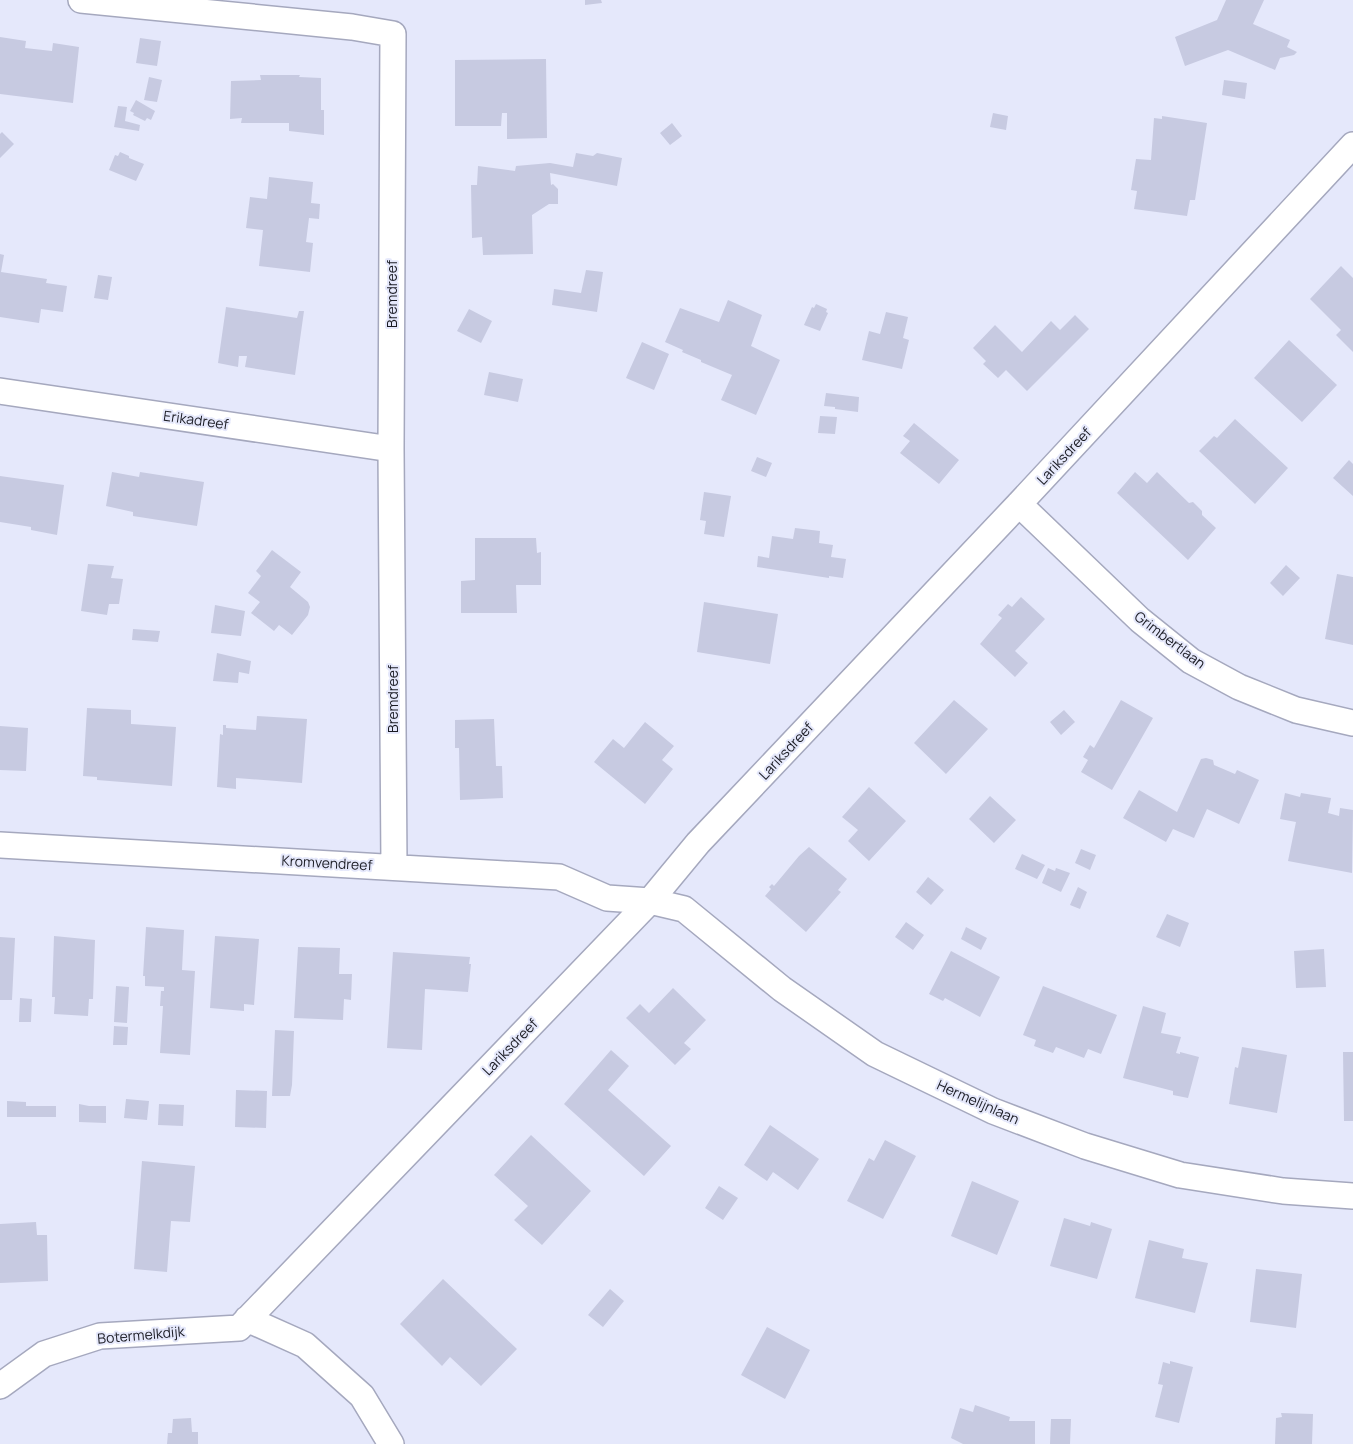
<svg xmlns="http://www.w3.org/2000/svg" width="1353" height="1444" font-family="Manrope,sans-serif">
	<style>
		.building { fill: #c7cae1 }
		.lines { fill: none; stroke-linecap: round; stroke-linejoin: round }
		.street-casing { stroke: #a5a8be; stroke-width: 28 }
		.street { stroke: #fff; stroke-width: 25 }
		.labels { text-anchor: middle; stroke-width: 4; stroke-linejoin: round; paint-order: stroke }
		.street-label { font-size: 14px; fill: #1a1b23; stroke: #e5e8fb }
	</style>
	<rect width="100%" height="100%" fill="#e5e8fb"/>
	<path class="building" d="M585,0H601L602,3L585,5Z
		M1226,0H1264L1253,24L1290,40L1287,47L1297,52L1294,55L1280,58L1275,70L1228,50L1185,66L1175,37L1217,20Z
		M0,37L26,41L25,48L52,51L53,43L79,47L73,103L0,94Z
		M140,38L161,41L157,66L136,63Z
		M546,59L547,138L507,139V113H502L501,126H455V60Z
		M260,75H300L299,77L321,78V110H324V135L289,131V123H241L242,118L230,119L231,81L261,80Z
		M149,77L162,80L157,102L144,100Z
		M1224,80L1247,83L1245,99L1222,95Z
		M136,100L155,111L151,120L147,118L145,121L133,115L134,113L130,111Z
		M118,106L127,107L125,121L140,125L139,131L114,127Z
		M993,113L1008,116L1006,130L990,127Z
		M1162,116L1207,123L1195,200H1190L1187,216L1134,209L1137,191L1131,190L1136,159L1151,160L1154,118L1162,119Z
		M672,123L682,136L670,145L660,133Z
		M2,132L14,144L0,158V134Z
		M120,152L129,156V158L144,164L136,181L109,170L115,155L118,156Z
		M576,153L593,156L597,153L622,158L617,186L550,173L551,185L553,184L558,189V204H549L532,215L533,254L483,255L482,237L472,238L471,185H477L478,166L515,171L516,166L550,163L573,167Z
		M269,177L313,182L311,203L320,204L319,219L309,218L306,242L313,243L310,272L259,266L263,230L246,228L250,197L267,199Z
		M0,254L4,255L1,272L47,279L46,283L67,286L63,312L41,309L39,323L0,317Z
		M1341,266L1353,278V352L1336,335L1341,330L1310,299Z
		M586,270L603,272L597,312L552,305L554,289L581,293Z
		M98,275L112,277L108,300L94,298Z
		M728,300L762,315L751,346L780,360L756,415L721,400L732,375L701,362V360L682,352L683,350L665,342L680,308L719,322Z
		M816,304L827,309L826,312L828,313L820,331L804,325L812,307L814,308Z
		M226,307L297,318L299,311H304L295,375L245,367L247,356H239L238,367L218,363Z
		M469,309L492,321L481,343L457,331Z
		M886,312L908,317L903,338L909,340L902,369L862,360L869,331L880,334Z
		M1075,315L1089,329L1027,391L1006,370L998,378L983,364L986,361L973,348L995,325L1022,352L1051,321L1060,330Z
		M1289,340L1337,385L1302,422L1254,378Z
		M642,342L669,354L654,390L626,378Z
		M489,372L523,379L518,402L484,395Z
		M826,393L859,397L858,412L835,409V407L824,406Z
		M820,416L837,417L835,434L818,433Z
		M1235,419L1288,468L1255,504L1199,451L1214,436L1217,438Z
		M914,423L959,460L939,484L900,453L910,441L903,436Z
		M757,457L772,463L766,477L751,471Z
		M1349,460L1353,464V496L1333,478Z
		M112,472L139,477L140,472L204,482L197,526L133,516V512L106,506Z
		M1135,472L1147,483L1157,472L1189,503L1193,502L1202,511V515L1216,528L1188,560L1117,493Z
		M0,476L64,485L57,535L31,530V527L0,522Z
		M704,492L731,496L724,537L704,534L706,521L700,520Z
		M795,528L820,531L819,543L833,545L831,557L846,559L843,578L829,576V578L757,567L758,556L769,558L772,536L793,539Z
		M475,538H536L537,553L541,552V585H516L517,613H461V581L475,580Z
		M272,550L301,572L290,587L308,602L310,607L308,615L292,635L279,625L274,631L251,613L260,602L248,593L261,576L256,571Z
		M88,564L114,566L111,578L123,579L119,604H109L107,615L81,611Z
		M1286,565L1300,578L1283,596L1270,583Z
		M1337,574L1353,577V645L1325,639Z
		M1021,597L1045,619L1015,651L1028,663L1015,677L980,644L1002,618L998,615L1008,604L1012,607Z
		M704,602L778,614L770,664L697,652Z
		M215,605L245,611L241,636L211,633Z
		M133,629L160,631L158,642L132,640Z
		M217,653L251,661L249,674L239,672L238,683L213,681Z
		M954,700L988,729L946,774L914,743Z
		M1121,700L1153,718L1112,790L1081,772L1088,760L1083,757L1090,745L1094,748Z
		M87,708L131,710V724L176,727L172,786L97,780V777L83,776Z
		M1064,710L1075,722L1061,735L1050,722Z
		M257,716L307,719L302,783L236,778V789L217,787L220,734L223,735V725H226V728L256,730Z
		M494,719L496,766H502L503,798L460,800L459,748H455V720Z
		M645,722L674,746L662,760L673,769L645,804L594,762L613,739L624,748Z
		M0,726L28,728L26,771L0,770Z
		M1206,758L1213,760L1214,765L1235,774L1237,770L1259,780L1239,824L1207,809L1194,838L1173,829L1166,842L1123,818L1139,790L1177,812L1201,759Z
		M869,787L906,821L869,861L848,841L858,830L842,817Z
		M1285,793L1300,797L1301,793L1331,798L1328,813L1339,816L1340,808L1353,810L1352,873L1288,861L1296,822L1280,819Z
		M990,796L1016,820L994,843L969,819Z
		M809,847L847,879L838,890L841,892L806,932L765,896L771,889L769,887L772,884L774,886L799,856Z
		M1081,849L1096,855L1090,870L1075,863Z
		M1022,854L1045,865L1037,879L1015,869Z
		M1048,868L1055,871L1056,868L1070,873L1061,892L1042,883Z
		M928,877L944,890L931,905L916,892Z
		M1078,887L1087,892L1080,909L1070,905Z
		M1167,914L1189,923L1180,947L1156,937Z
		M906,922L924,935L913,950L895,937Z
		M146,927L184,930L182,970L195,971L190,1055L160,1053L163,1006H160L161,991H164V987L145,986V976H143Z
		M966,927L987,938L981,950L961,939Z
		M54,936L95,940L93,999H89L88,1016L54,1014L55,997H52Z
		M215,936L259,939L254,1005L244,1004V1011L210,1008Z
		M0,937L15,938L12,1000H0Z
		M298,947L340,948L339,974H352L351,1000L344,999L343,1020L294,1018Z
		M1324,949L1326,987L1296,988L1294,951Z
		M951,951L1000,977L980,1017L945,998L943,1001L929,994Z
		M393,952L470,957L469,964H471L468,992L425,989L422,1050L387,1048Z
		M116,986L129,987L127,1023L114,1022Z
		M1043,986L1117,1015L1101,1054L1088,1049L1084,1058L1056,1047L1053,1053L1034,1046L1036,1040L1023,1035Z
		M673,988L706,1020L684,1043L691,1049L675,1065L626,1018L640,1004L649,1013Z
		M20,998L32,999L31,1022H19Z
		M1143,1006L1166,1013L1161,1033L1181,1037L1176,1053L1180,1054V1052L1199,1057L1188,1098L1173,1095V1091L1123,1078Z
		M114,1026L128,1027L127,1045H113Z
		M275,1030L294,1031L292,1085L290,1096H272Z
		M1242,1047L1287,1055L1277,1113L1229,1104L1235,1067L1238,1068Z
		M611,1050L629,1066L608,1090L671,1146L644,1176L564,1104Z
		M1343,1052H1353V1121H1344Z
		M236,1090L267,1091L266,1128L235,1127Z
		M126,1099L149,1101L147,1120L124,1118Z
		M7,1101L26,1102V1106H56V1117H7Z
		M79,1104L89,1106H106V1123L79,1122Z
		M159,1104L184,1105L183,1126L158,1125Z
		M770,1125L819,1159L798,1190L773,1172L767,1181L744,1165Z
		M531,1135L591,1191L542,1245L514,1220L528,1206L494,1175Z
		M885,1140L916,1156L883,1219L847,1201L869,1158L874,1161Z
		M142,1161L195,1166L190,1222L171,1221L167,1272L134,1269Z
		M972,1181L1019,1201L997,1255L951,1236Z
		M719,1186L738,1198L723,1220L705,1208Z
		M1064,1218L1090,1226L1091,1222L1112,1229L1097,1279L1050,1266Z
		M36,1222L37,1235H47L48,1281L0,1283V1224Z
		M1149,1240L1184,1249L1182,1258L1208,1263L1195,1313L1135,1298Z
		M1256,1269L1302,1274L1296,1328L1250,1322Z
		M443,1279L517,1349L481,1386L450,1357L442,1366L400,1324Z
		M610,1289L624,1301L603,1327L588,1315Z
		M767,1327L810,1350L785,1399L741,1375Z
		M1170,1361L1193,1367L1179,1423L1155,1417L1163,1385L1158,1384L1163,1362L1170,1364Z
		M975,1405L1010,1417L1009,1421H1035V1444H963L951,1438L960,1408L973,1412Z
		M1281,1413L1313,1414L1312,1444H1275L1276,1418L1282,1417Z
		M191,1418L192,1432H198V1444H167L168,1433H172L173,1419Z
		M1051,1419H1071L1070,1444H1050Z"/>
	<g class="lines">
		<defs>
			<path id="street" d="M81,0L352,27L393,34L391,449L394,867
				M0,391L391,449
				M1019,504L1140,620L1191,661L1239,687L1296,710L1353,723
				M0,845L559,877L607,898L650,901L684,909L782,989L875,1054L993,1111L1085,1146L1180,1175L1283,1191L1353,1196
				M247,1319L305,1345L362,1396L391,1444
				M0,1386L44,1354L100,1336L239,1328L650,901L698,843L1019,504L1353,145"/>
		</defs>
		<use href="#street" class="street-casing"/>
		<use href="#street" class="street"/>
	</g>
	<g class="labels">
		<g class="street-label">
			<text transform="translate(392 294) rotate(-90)" y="5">Bremdreef</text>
			<text transform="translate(196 420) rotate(8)" y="5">Erikadreef</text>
			<text transform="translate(1064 456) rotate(-47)" y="5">Lariksdreef</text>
			<text transform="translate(1170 640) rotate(37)" y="5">Grimbertlaan</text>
			<text transform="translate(393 699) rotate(-90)" y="5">Bremdreef</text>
			<text transform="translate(786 751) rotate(-47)" y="5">Lariksdreef</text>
			<text transform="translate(327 863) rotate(3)" y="5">Kromvendreef</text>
			<text transform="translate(510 1047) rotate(-46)" y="5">Lariksdreef</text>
			<text transform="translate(978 1102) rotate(24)" y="5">Hermelijnlaan</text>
			<text transform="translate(141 1335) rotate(-5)" y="5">Botermelkdijk</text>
		</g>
	</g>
</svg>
